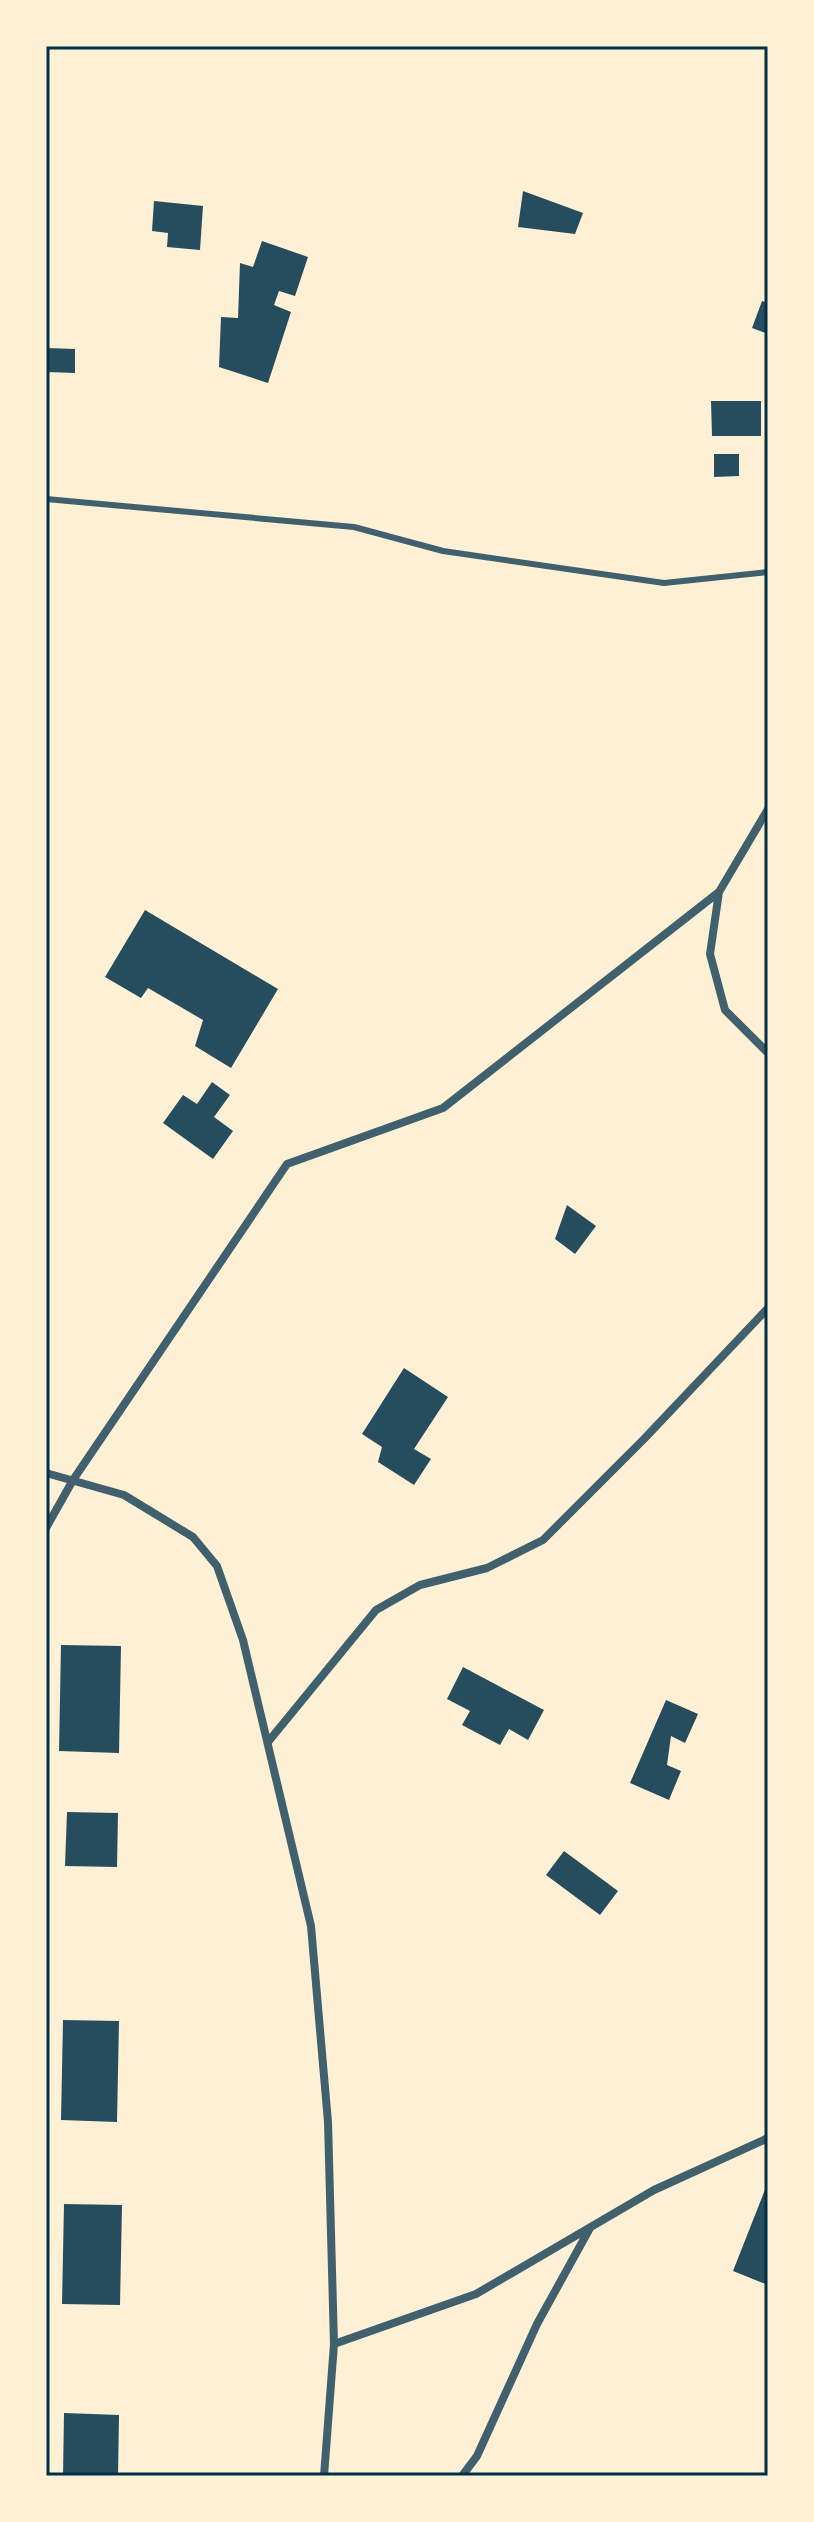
<svg xmlns="http://www.w3.org/2000/svg" width="814" height="2522" font-family="Manrope,sans-serif">
	<style>
		.building { fill: #264d5e }
		.lines { fill: none; stroke-linecap: round; stroke-linejoin: round }
		.service { stroke: #3f606c; stroke-width: 6 }
		.minor { stroke: #3f606c; stroke-width: 8 }
		.neatline { fill: none; stroke: #003049; stroke-width: 3 }
	</style>
	<rect width="100%" height="100%" fill="#fdf0d5"/>
	<path class="building" d="M523,191L583,213L575,234L518,227Z
		M154,201L203,206L200,250L167,247L168,233L152,231Z
		M262,241L308,257L295,296L279,291L274,305L291,312L268,383L219,367L221,317L238,318L240,263L253,267Z
		M762,301L768,303V334L752,328Z
		M46,348L75,349V373L46,372Z
		M711,401H761V436H712Z
		M714,454H739V476L714,477Z
		M145,910L278,989L231,1068L195,1046L203,1020L148,988L141,998L105,977Z
		M212,1082L230,1095L214,1117L233,1131L213,1159L163,1123L183,1095L197,1104Z
		M567,1205L596,1226L575,1254L555,1239Z
		M404,1368L448,1397L414,1449L431,1459L414,1485L378,1462L382,1447L362,1434Z
		M61,1645L121,1646L119,1753L59,1751Z
		M463,1667L544,1710L528,1740L509,1729L500,1745L462,1725L470,1711L447,1699Z
		M666,1700L698,1714L685,1743L671,1736L667,1765L681,1771L669,1800L630,1783Z
		M67,1812L118,1813L117,1867L65,1866Z
		M564,1851L618,1891L600,1915L546,1875Z
		M63,2020L119,2021L117,2122L61,2120Z
		M768,2182V2285L733,2271Z
		M64,2204L122,2205L120,2305L62,2304Z
		M64,2413L119,2415L118,2476H63Z"/>
	<g class="lines">
		<path class="service" d="M46,499L354,527L443,551L664,583L768,572"/>
		<path class="minor" d="M768,809L719,892L710,954L725,1010L768,1053
			M46,1473L124,1495L193,1537L217,1566L243,1640L311,1926L328,2122L334,2344L324,2476
			M46,1528L73,1480L287,1164L443,1108L719,892
			M268,1742L376,1610L420,1585L487,1568L543,1540L644,1439L768,1308
			M334,2344L476,2294L654,2190L768,2138
			M462,2476L477,2456L537,2324L590,2228"/>
	</g>
	<rect width="814" height="2522" fill="none" stroke="#fdf0d5" stroke-width="96"/>
	<rect x="48" y="48" width="718" height="2426" class="neatline"/>
</svg>
